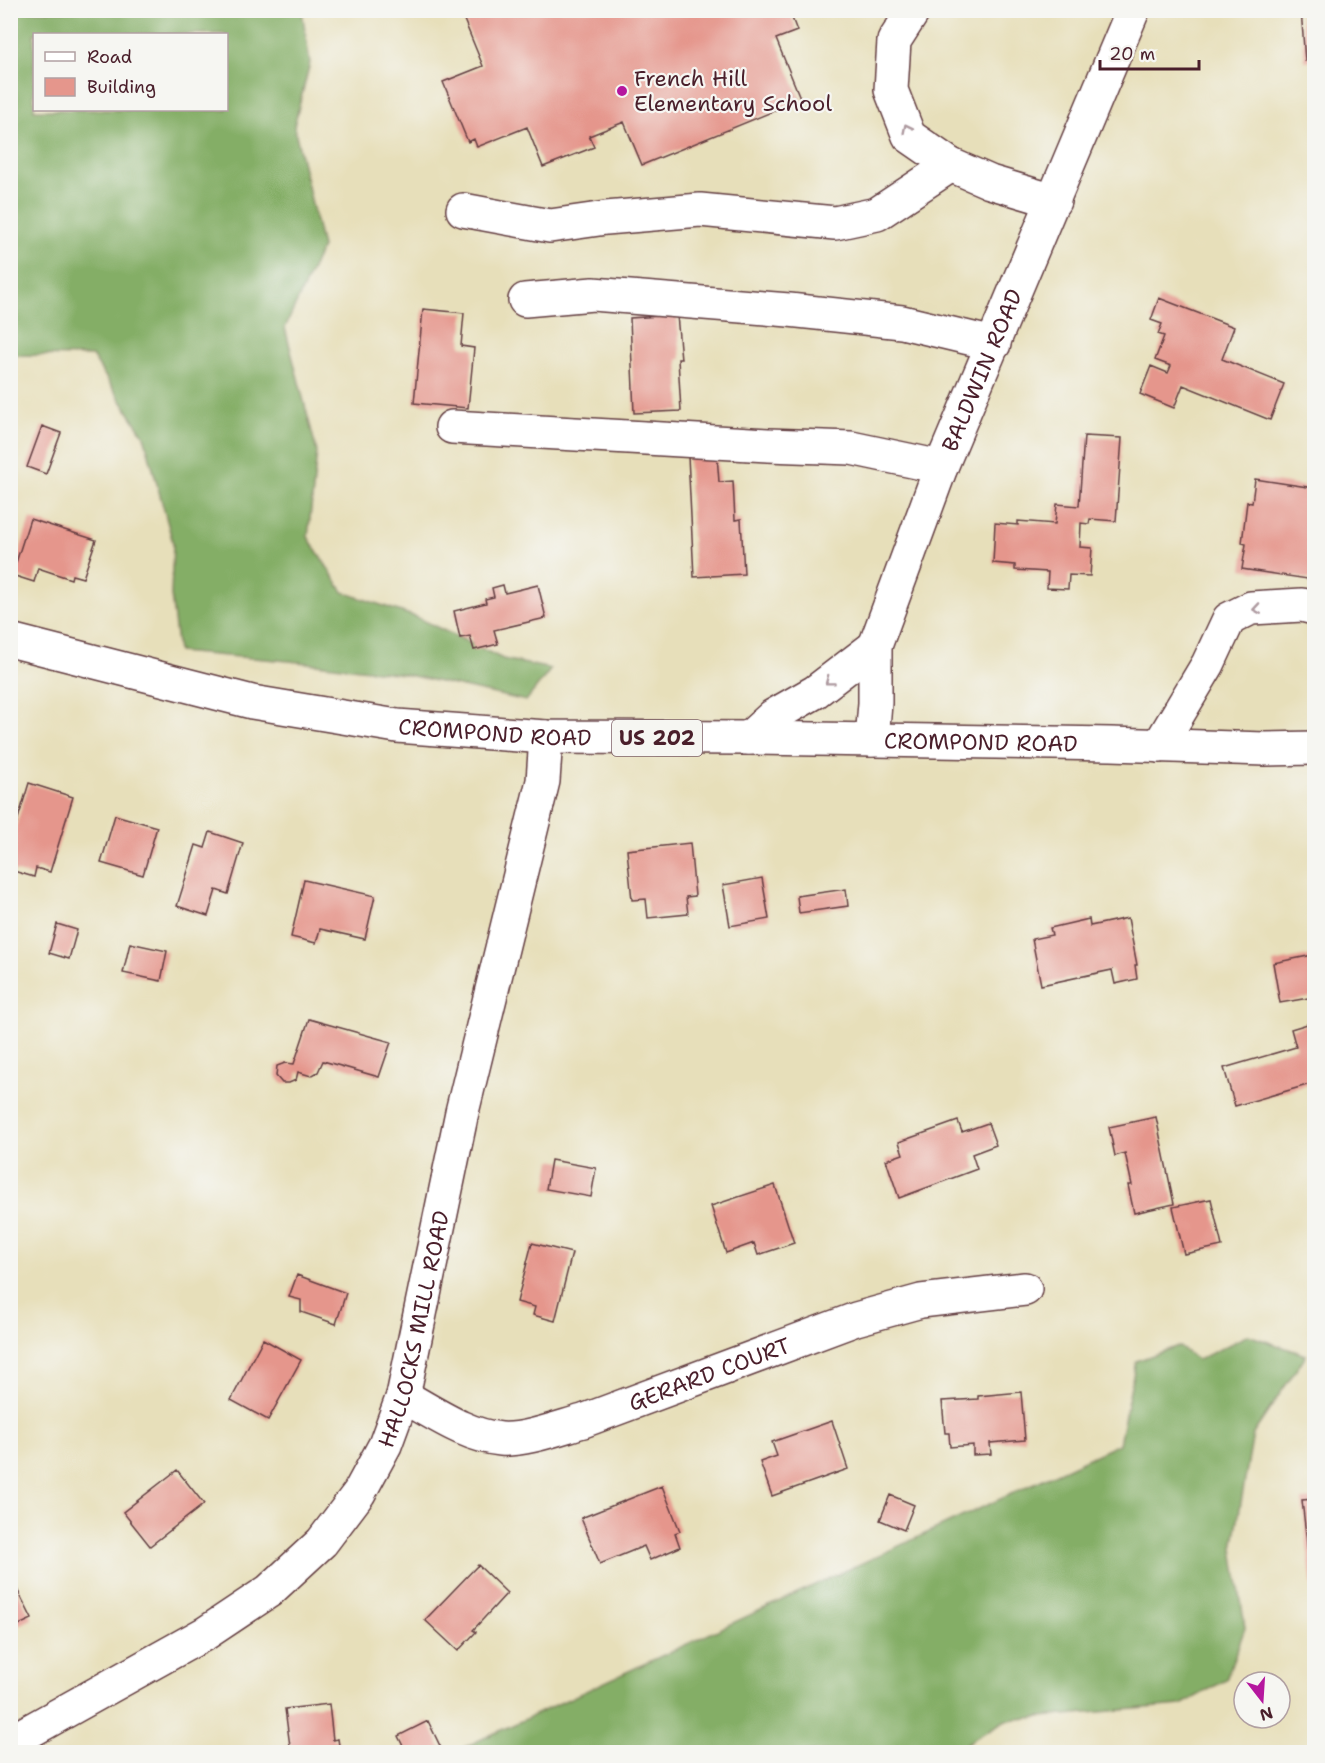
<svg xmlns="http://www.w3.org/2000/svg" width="1325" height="1763" font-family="'Shantell Sans',sans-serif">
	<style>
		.forest { fill: #84ae66; stroke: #676648; stroke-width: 1.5; fill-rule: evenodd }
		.building { fill: #e5968c }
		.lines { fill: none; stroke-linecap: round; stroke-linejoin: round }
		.minor-casing { stroke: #623c40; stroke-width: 36 }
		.highway-casing { stroke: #623c40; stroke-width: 36 }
		.minor { stroke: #fff; stroke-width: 33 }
		.highway { stroke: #fff; stroke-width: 33 }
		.oneway { stroke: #ae9aa0 }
		.poi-dot { fill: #b5179e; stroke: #f6f6f2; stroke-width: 2 }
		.labels { text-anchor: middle; stroke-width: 4.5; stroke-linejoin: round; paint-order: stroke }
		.shield { fill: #f6f6f2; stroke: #7e6067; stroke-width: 1.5 }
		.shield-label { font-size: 21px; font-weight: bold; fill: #4a1f2b }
		.poi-label { font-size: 22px; fill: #4a1f2b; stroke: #f6f6f2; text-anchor: start }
		.street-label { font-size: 22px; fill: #4a1f2b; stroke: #f6f6f2 }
	</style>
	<rect width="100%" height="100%" fill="#f6f6f2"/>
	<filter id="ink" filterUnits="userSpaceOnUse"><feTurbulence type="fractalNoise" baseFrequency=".0167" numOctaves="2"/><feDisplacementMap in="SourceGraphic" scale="12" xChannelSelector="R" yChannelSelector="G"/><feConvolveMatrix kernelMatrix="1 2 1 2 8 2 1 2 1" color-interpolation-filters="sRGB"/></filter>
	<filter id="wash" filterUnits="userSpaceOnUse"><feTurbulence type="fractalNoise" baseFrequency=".008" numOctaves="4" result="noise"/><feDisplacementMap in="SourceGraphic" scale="24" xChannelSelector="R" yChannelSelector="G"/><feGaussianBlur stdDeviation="1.35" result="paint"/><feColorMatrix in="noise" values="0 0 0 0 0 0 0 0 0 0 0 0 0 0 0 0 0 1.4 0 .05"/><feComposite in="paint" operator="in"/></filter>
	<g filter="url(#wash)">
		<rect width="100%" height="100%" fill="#e7dfba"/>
		<path class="forest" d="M11,11H302L310,63L294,126L322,247L285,328L317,452L308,537L343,592L416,617L503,659L551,669L526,701L404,674L289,661L178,652L171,595L173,543L144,436L92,356L11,355ZM34,34H226V110H34Z
			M1248,1335L1306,1355L1253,1434L1233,1548L1245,1628L1226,1680L1181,1705L1006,1720L965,1744L963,1752H454L1119,1444L1136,1361L1178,1346L1198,1360Z"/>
		<g id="blocks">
			<path class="building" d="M460,10H789L797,31L776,39L801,100L642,165L624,122L589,136L594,147L543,167L527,127L477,147L474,139L468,142L443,82L483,66Z
				M1301,10H1314V60L1305,61Z
				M1159,298L1234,327L1222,359L1284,384L1270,420L1183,385L1174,408L1140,394L1151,366L1168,373L1171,366L1155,360L1164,336L1158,334L1162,324L1151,320Z
				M423,309L464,313L461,346L474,348L468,408L414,403Z
				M677,315L681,359H678L681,411L634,413L630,318Z
				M42,426L61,433L46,474L27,467Z
				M1084,436L1122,438L1116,521L1090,519L1089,524L1081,523L1080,547L1092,548L1090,576L1069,575L1068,589L1047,588L1048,572L1015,570V565L993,563L995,523L1018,525V521L1055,524L1057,504L1079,506Z
				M717,455L719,482L733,481L735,520L741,519L744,574L694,577L688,456Z
				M1255,479L1314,488V580L1242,569L1246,544L1242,543L1247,502L1252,503Z
				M30,519L96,540L83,578L72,575L71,579L38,568L34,582L12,575Z
				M503,585L505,593L538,585L546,618L494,630L498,644L474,650L470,636L460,638L454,611L486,603L485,599L494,597L492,588Z
				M29,783L73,797L50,872L36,868L34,877L10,870V845Z
				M115,815L157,827L143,875L101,863Z
				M210,832L243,843L228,894L216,890L208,916L177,906L196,845L205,848Z
				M690,843L695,896L686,897L688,914L648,918L646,899L632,900L627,850Z
				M762,878L769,919L730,926L723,885Z
				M304,880L375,896L365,939L320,929L316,943L291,937Z
				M846,889L848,906L799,913L797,896Z
				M1128,918L1137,965H1135L1137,979L1115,984L1112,970L1041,985L1032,939L1052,935L1050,928L1089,919L1090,926Z
				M57,924L77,930L69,959L49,953Z
				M130,943L167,951L161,981L123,973Z
				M1313,955L1314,997L1280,1003L1273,963Z
				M309,1019L391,1042L379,1077L323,1061L318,1072L311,1076L298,1072L296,1080L289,1083H282L276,1076L277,1066L285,1063L294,1064Z
				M1314,1022V1083L1235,1106L1224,1068L1296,1047L1291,1029Z
				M1156,1117L1174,1204L1134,1213L1128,1185H1132L1125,1153L1115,1156L1109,1127Z
				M958,1121L962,1132L988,1123L996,1145L972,1154L977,1169L899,1198L886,1160L903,1154L899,1142Z
				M551,1160L596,1168L591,1197L546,1189Z
				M775,1185L794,1243L758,1255L754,1243L726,1253L711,1206Z
				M1211,1199L1222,1246L1184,1254L1173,1207Z
				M532,1243L572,1253L555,1321L533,1315L535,1307L517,1302Z
				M297,1275L346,1293L336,1324L301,1312V1300L289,1297Z
				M263,1339L301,1360L268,1420L231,1400Z
				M1021,1392L1025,1440L990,1443L991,1454L973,1455V1445L950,1447L949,1433H945L942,1401L978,1399V1396Z
				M832,1421L848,1469L772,1496L760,1462L777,1456L772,1442Z
				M177,1470L204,1504L150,1546L123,1512Z
				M662,1486L680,1531L675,1533L680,1547L650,1560L644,1546L600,1564L581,1518Z
				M890,1495L914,1505L904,1530L880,1520Z
				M1314,1499V1596H1313L1302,1500Z
				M478,1565L507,1593L473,1630L476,1632L458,1651L425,1620Z
				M12,1579L32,1619L10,1629V1580Z
				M329,1704L333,1740L338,1739L340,1752H283V1747L290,1746L285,1709Z
				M428,1721L442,1750L438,1752H406L398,1736Z"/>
		</g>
	</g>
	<g filter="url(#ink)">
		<use href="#blocks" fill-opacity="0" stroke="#623c40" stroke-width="1.5"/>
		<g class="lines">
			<defs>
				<g id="minor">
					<path d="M914,10L894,41L891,90L909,136L951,165L990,182L1054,201"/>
					<path d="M463,210L550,226L606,218L700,210L835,223L877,214L951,165"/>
					<path d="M525,300L593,294L789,310L902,322L994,344"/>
					<path d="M452,427L768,445L851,448L941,467"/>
					<path d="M749,738L773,716L815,692L875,646"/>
					<path id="s1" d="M872,740L875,703V646L941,467L1133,10"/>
					<path d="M1159,746L1208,664L1229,619L1251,608L1302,605L1314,608"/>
					<path id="s2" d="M403,1396C433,1412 466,1436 501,1439C524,1441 561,1427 583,1421L856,1319L921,1301L1025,1289"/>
					<path id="s3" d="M10,1742L206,1633L269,1591L322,1542L359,1493L385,1445L403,1396L462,1112L543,781L546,737"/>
				</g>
				<g id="highway">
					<path id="s4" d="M10,640L252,702L397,726L546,737L749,738L1111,744L1265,749L1314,748"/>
				</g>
			</defs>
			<use href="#minor" class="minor-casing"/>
			<use href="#highway" class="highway-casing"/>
			<use href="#minor" class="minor"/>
			<use href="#highway" class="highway"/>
		</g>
		<defs><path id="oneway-chevron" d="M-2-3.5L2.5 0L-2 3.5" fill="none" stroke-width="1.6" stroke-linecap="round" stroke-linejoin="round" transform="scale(1.5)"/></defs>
		<g class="oneway">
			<use href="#oneway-chevron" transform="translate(907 128) rotate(-116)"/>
			<use href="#oneway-chevron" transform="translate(1257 609) rotate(171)"/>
			<use href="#oneway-chevron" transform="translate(829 681) rotate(143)"/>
		</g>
	</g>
	<circle class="poi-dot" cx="622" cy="91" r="6"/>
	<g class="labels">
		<rect class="shield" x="612" y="720" width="90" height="36" rx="4.5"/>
		<g class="shield-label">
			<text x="657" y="745">US 202</text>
		</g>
		<g class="poi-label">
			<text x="634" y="86">French Hill<tspan x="634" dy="25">Elementary School</tspan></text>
		</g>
		<g class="street-label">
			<text dy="8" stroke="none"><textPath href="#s1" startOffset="390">BALDWIN ROAD</textPath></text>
			<text dy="8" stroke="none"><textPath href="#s4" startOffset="495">CROMPOND ROAD</textPath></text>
			<text dy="8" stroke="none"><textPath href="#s4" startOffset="981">CROMPOND ROAD</textPath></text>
			<text dy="8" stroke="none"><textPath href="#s3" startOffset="608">HALLOCKS MILL ROAD</textPath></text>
			<text dy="8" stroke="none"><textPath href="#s2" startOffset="327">GERARD COURT</textPath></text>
		</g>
	</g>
	<rect width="1325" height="1763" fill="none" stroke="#f6f6f2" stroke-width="36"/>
	<rect x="33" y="33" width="195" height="78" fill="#f6f6f2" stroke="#b1a0a2" stroke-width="1.5"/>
	<rect x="45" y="52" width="30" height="9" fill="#ffffff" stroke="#b1a0a2" stroke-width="1.5"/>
	<text x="87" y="63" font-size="18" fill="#4a1f2b">Road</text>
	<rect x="45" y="78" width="30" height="18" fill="#e5968c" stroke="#b1a0a2" stroke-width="1.5"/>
	<text x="87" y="93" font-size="18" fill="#4a1f2b">Building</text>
	<g transform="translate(1262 1700) rotate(163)"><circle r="28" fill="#f6f6f2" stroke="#b1a0a2" stroke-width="1.5"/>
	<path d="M0-4.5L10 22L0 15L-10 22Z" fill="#b5179e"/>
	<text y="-9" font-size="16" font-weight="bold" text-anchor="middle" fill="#4a1f2b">N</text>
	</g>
	<path d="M1100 60v9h99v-9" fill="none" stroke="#4a1f2b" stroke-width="3"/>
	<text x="1109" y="60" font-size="18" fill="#4a1f2b" stroke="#f6f6f2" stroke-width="4.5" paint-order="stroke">20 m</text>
</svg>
